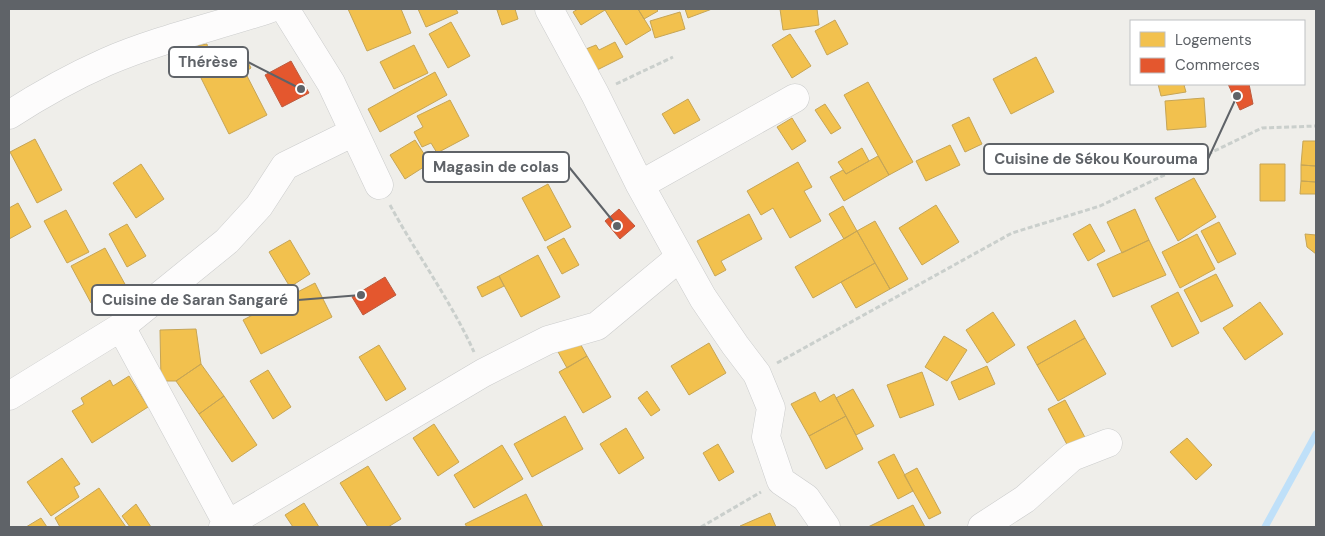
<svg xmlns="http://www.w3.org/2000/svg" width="1325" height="536" font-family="'DM Sans',sans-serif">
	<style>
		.homes { fill: #f2c14e; stroke: #c6a556 }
		.shops { fill: #e4572e; stroke: #bc5b3f }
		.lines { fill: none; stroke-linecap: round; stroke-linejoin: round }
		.stream { stroke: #bfe0f9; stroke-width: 7 }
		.minor-casing { stroke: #cbcccc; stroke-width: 29 }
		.path { stroke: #cacfcc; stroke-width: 3; stroke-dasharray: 5 2.5; stroke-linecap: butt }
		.minor { stroke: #fdfcfc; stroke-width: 28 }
		.leader { fill: none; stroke: #5f6368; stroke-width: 2 }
		.callout-dot { fill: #5f6368; stroke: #fff; stroke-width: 2 }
		.callout { fill: #fff; stroke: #5f6368; stroke-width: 2 }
		.callout-label { font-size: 15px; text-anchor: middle; font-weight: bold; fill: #5f6368 }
	</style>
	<rect width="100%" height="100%" fill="#efeeea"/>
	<path class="homes" d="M348,9H401L411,33L367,51Z
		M418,9H456L458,13L426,27Z
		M501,9H515L518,19L502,25L497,10Z
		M578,9H638L651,30L626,45L605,10L581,25L573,12Z
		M638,9H656L658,11L644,19Z
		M685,9H712L688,18Z
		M780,9H817L819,25L783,30Z
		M680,12L685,29L655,38L650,21Z
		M835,20L848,44L827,55L815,31Z
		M451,22L470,56L448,68L429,34Z
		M790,34L811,66L792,78L772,45Z
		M615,42L623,57L597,70L586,49L596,45L599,50Z
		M207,44L210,60L183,65L180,49Z
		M414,45L428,73L394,89L380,62Z
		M242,50L251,68L245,72L267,115L229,134L198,72Z
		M1036,57L1054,92L1011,114L993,79Z
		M435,72L447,95L380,132L368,109Z
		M868,82L913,162L889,175L844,95Z
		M1158,84H1189L1184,85L1186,92L1161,96Z
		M1204,98L1206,127L1167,130L1165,101Z
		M688,99L700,120L674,134L662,114Z
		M450,100L469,136L437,153L431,143L422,147L414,132L423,127L417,116Z
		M825,104L841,128L831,134L815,110Z
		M969,117L982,144L965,152L952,125Z
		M792,118L806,141L792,150L777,127Z
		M35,139L62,190L37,203L10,152Z
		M415,140L430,163L405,179L390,155Z
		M1303,141H1316V166L1301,165Z
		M950,145L960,165L926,181L916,161Z
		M862,148L869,161L846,174L838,162Z
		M878,156L889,175L844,201L830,177L843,170L846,174Z
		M798,162L812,187L804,191L821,221L790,238L773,208L761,215L747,191Z
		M141,164L164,199L136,218L113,183Z
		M1260,164H1285V201H1260Z
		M1301,165L1316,166V182L1301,181Z
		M1194,178L1216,217L1178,241L1155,198Z
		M1301,181L1316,182V194H1300Z
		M548,184L571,227L545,241L522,198Z
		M18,203L31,227L9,239V208Z
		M936,205L959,242L922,265L899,228Z
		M843,206L857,231L844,239L829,214Z
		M1135,209L1149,240L1122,253L1107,222Z
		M66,210L89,252L67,263L44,221Z
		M749,214L762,239L721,261L726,270L715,276L697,241Z
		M875,221L908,279L890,289L857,231Z
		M1219,222L1236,254L1218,263L1201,231Z
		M127,224L146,256L127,267L109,234Z
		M1090,224L1105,251L1088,261L1073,234Z
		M857,231L875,263L813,298L795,267Z
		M1197,234L1215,269L1180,288L1162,252Z
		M1305,234L1316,235V254L1307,247Z
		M564,238L579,265L562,274L547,247Z
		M290,240L310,274L290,287L269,252Z
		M1149,240L1166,275L1113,297L1097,264Z
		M105,248L126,286L91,303L71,266Z
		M538,255L560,297L521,317L499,276Z
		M875,263L890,289L856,308L841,282Z
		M1216,274L1233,306L1201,322L1184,290Z
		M499,276L504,286L482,297L477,287Z
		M315,283L332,317L261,354L243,320Z
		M1178,292L1199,333L1172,347L1151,306Z
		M1260,302L1283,334L1245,360L1223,328Z
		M993,312L1015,345L987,363L966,330Z
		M1075,320L1085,338L1037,365L1027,347Z
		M196,329L201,364L176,381H161L160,330Z
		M944,336L967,350L947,381L925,367Z
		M577,338L587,356L567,368L557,350Z
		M1085,338L1106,374L1058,401L1037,365Z
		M709,343L726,373L689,395L671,366Z
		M379,345L406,389L386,401L359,357Z
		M587,356L611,397L583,413L559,372Z
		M201,364L224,396L199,414L176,381Z
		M987,366L995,384L959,400L951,382Z
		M268,370L291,407L273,419L250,381Z
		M922,372L934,405L900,418L887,385Z
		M129,376L148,407L92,443L72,411L84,404L81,398L110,380L113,386Z
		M853,389L874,426L856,435L836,398Z
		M647,391L660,410L651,416L638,398Z
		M815,392L820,402L834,394L846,416L809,436L791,404Z
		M224,396L257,445L232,462L199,414Z
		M1065,400L1088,443L1071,452L1048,409Z
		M565,416L583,449L532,477L514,444Z
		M846,416L863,449L826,469L809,436Z
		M434,424L459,462L438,476L413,438Z
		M626,428L644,458L619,474L600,444Z
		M1187,438L1212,465L1196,480L1170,452Z
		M718,444L734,472L719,481L703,453Z
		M502,445L523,479L474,508L454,475Z
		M894,454L913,491L898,499L878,462Z
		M62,458L80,484L74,487L79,497L51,516L27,482Z
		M368,466L401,519L388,527H368L340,483Z
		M917,468L941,513L929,519L904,475Z
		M99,488L126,527H60L55,518Z
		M526,494L543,527H467L465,524Z
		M304,503L319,527H293L285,515Z
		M136,504L151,527H130L122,516Z
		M913,505L925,527H868Z
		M770,513L776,527H740V526Z
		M41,518L47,527H26Z"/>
	<path class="shops" d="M291,61L309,93L282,107L265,75Z
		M1228,84H1249L1253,104L1240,110Z
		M619,209L635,226L620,239L605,221Z
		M385,277L396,295L363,315L352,297Z"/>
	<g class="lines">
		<path class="stream" d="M1265,527L1316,434"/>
		<defs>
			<path id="minor" d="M285,9L331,83L379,185
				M9,115C40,95 72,77 106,62C159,39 215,27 269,9
				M640,185L795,98
				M680,257L703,298L735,345L757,374L771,408L766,437L781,481L806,498L826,527
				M121,327L227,523
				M9,396L121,327L227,241L259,206L285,166L354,132
				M223,527L483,373L548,340L597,326L680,257L640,185L595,94L549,9
				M982,527L1025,499L1072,457L1108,443"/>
		</defs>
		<use href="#minor" class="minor-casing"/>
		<path class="path" d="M616,84L673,57
			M390,205C417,255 451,301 474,352
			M777,363L1012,233L1100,206L1262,128L1316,126
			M701,527L761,492"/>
		<use href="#minor" class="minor"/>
	</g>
	<path class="leader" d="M301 89L248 62M1237 96L1208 159M617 226L569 167M361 295L298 300"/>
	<g class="callout-dot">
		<circle cx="301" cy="89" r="5"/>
		<circle cx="1237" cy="96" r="5"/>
		<circle cx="617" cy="226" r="5"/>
		<circle cx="361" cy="295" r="5"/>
	</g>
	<g class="callout">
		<rect x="169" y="47" width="79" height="30" rx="5"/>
		<rect x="984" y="144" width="224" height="30" rx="5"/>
		<rect x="423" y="152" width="146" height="30" rx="5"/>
		<rect x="92" y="285" width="206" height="30" rx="5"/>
	</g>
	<g class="callout-label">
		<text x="208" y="67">Thérèse</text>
		<text x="1096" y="164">Cuisine de Sékou Kourouma</text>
		<text x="496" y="172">Magasin de colas</text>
		<text x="195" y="305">Cuisine de Saran Sangaré</text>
	</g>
	<rect width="1325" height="536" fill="none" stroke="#5f6368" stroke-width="20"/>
	<rect x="1130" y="20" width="175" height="65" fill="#ffffff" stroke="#bfc1c3"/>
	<rect x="1140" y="32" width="25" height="15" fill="#f2c14e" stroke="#bfc1c3"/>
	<text x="1175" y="45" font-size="15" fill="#5f6368">Logements</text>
	<rect x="1140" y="58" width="25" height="15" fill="#e4572e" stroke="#bfc1c3"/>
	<text x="1175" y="70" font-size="15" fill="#5f6368">Commerces</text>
</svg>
